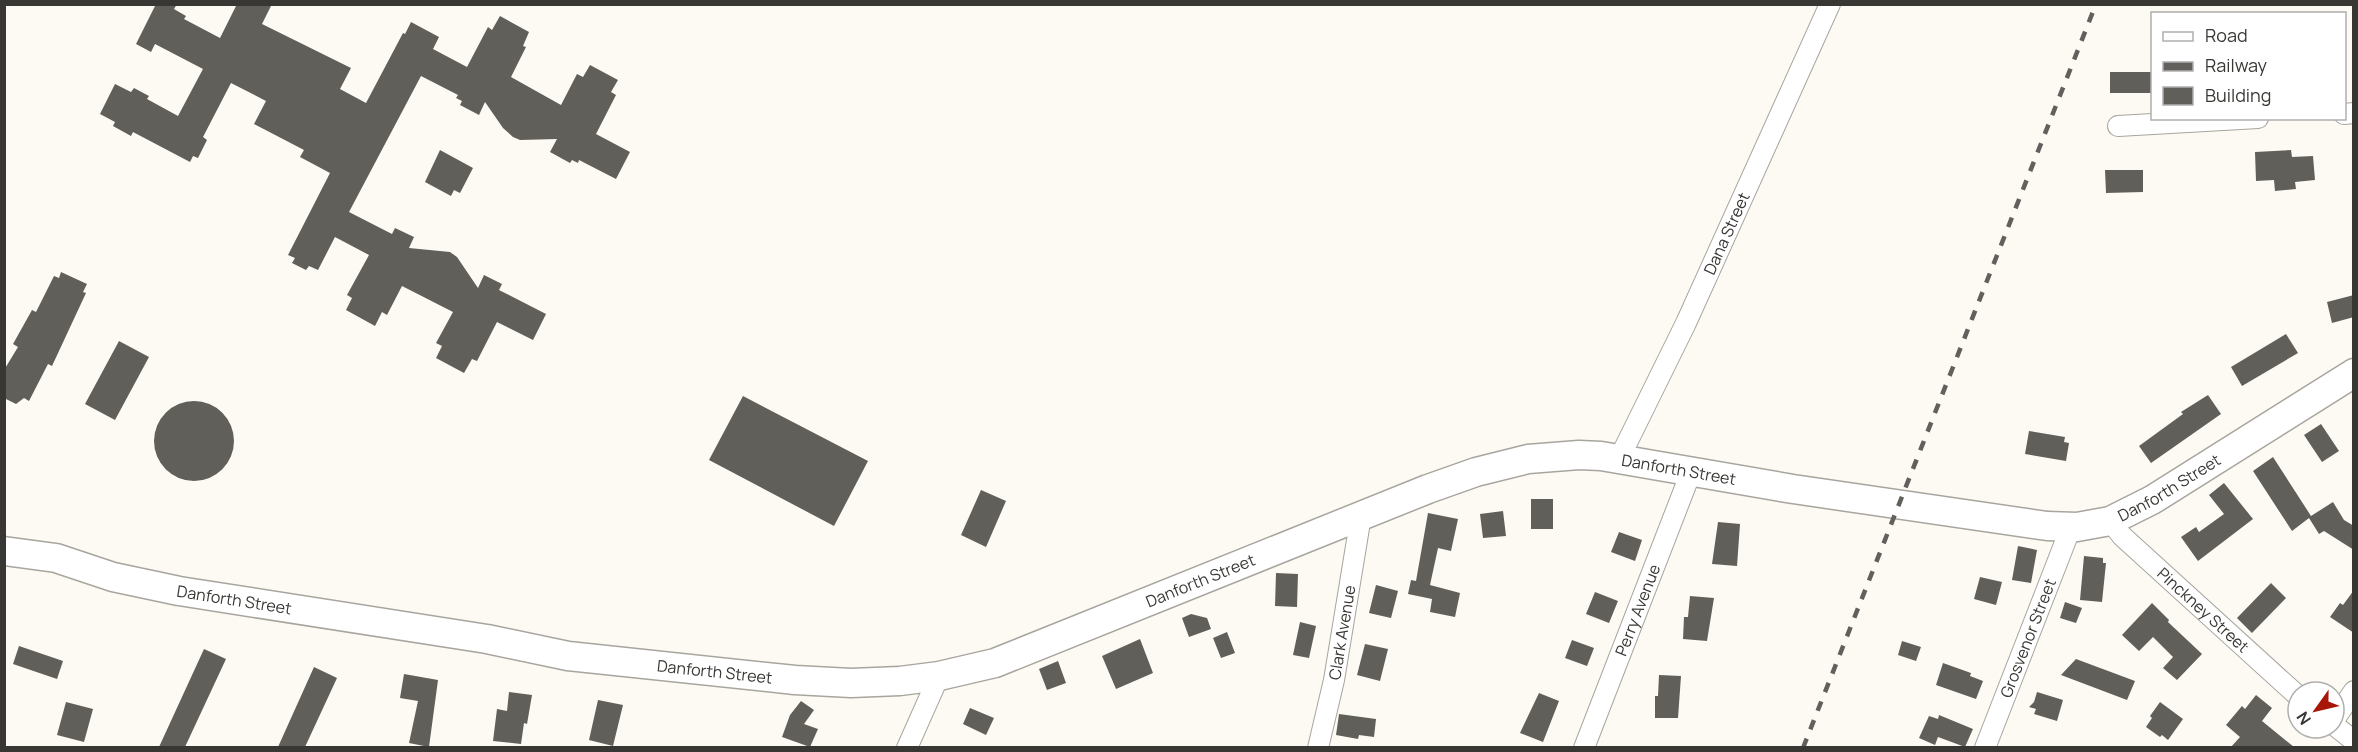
<svg xmlns="http://www.w3.org/2000/svg" width="2358" height="752" font-family="Manrope,sans-serif">
	<style>
		.building { fill: #615f59 }
		.lines { fill: none; stroke-linecap: round; stroke-linejoin: round }
		.street-casing { stroke: #a7a59e; stroke-width: 22 }
		.secondary-casing { stroke: #a7a59e; stroke-width: 31 }
		.street { stroke: #fff; stroke-width: 20 }
		.secondary { stroke: #fff; stroke-width: 28 }
		.rail { stroke: #62605d; stroke-width: 4.5; stroke-dasharray: 10 10; stroke-linecap: butt }
		.labels { text-anchor: middle; stroke-width: 6; stroke-linejoin: round; paint-order: stroke }
		.street-label { font-size: 16px; fill: #383734; stroke: #fff }
	</style>
	<rect width="100%" height="100%" fill="#fdfaf4"/>
	<path class="building" d="M156,4H177L174,9L186,16L184,19L220,38L237,4H272L262,24L351,68L340,89L366,103L403,33L405,34L411,22L439,37L433,49L467,67L488,27L492,30L500,16L529,32L523,46L526,47L511,77L561,105L577,74L583,77L590,65L618,80L611,92L616,95L596,134L630,152L616,179L579,160L578,163L572,160L570,163L550,152L557,139L520,140L513,137L503,128L485,102L479,115L460,105L462,101L456,98L458,95L421,76L349,212L392,234L395,228L414,237L409,248L450,252L457,257L478,288L484,275L502,284L499,290L546,314L533,340L497,322L477,361L472,359L464,373L436,358L442,346L436,343L453,312L402,286L387,315L382,312L375,326L346,310L352,298L347,295L369,255L335,237L318,270L309,266L306,270L292,263L295,258L288,255L330,173L300,157L304,150L254,124L266,101L231,83L203,137L207,140L198,158L193,156L190,162L133,132L131,136L113,126L115,122L100,114L115,84L131,92L134,88L149,96L147,99L178,116L203,69L155,44L151,52L136,44Z
		M2110,72H2152V93H2110Z
		M440,150L473,168L460,193L454,190L451,196L425,182Z
		M2291,150L2292,157L2313,156L2315,180L2295,182L2296,189L2275,191L2274,180L2256,181L2255,152Z
		M2105,170H2143V192L2106,193Z
		M61,272L87,284L83,292L86,293L52,366L48,364L29,401L24,398L16,404L4,398V370L18,347L13,344L32,310L36,312L54,276L59,278Z
		M2354,295V317L2332,323L2327,302Z
		M2286,334L2298,353L2242,386L2231,367Z
		M119,341L149,357L115,420L85,404Z
		M2208,395L2221,414L2151,463L2139,446L2183,414L2181,412Z
		M743,396L868,461L834,526L709,460Z
		M154 441a40 40 0 1 1 80 0a40 40 0 1 1-80 0Z
		M2321,424L2339,451L2322,462L2304,435Z
		M2029,431L2065,437L2064,442L2069,443L2066,461L2025,454Z
		M2273,457L2311,516L2333,502L2344,520L2354,526V550L2324,531L2319,534L2309,518L2292,531L2253,471Z
		M2224,483L2253,519L2198,561L2181,537L2196,527L2199,532L2224,514L2209,495Z
		M981,490L1006,501L986,547L961,535Z
		M1531,499H1553V529H1531Z
		M1503,511L1506,536L1483,538L1480,514Z
		M1428,513L1458,519L1451,551L1438,548L1430,585L1460,593L1455,617L1430,612L1432,599L1408,594L1411,580L1416,581Z
		M1718,522L1740,524L1737,566L1712,564Z
		M1619,532L1642,540L1635,561L1611,552Z
		M2018,546L2037,550L2031,583L2012,580Z
		M2084,556L2103,558V563H2106L2102,602L2080,600Z
		M1276,573L1298,574L1297,607L1275,606Z
		M1980,577L2002,582L1996,605L1974,599Z
		M2271,583L2286,598L2252,633L2237,618Z
		M1376,585L1398,591L1391,618L1369,613Z
		M2354,590V633L2330,617L2340,603L2343,605Z
		M1595,592L1618,601L1609,623L1586,614Z
		M1690,596L1714,598L1707,641L1683,639L1684,617H1688Z
		M2065,602L2082,608L2076,623L2060,618Z
		M2152,603L2169,620L2168,622L2202,654L2177,680L2163,668L2173,657L2153,637L2139,651L2122,635Z
		M1191,614L1207,618L1211,629L1189,637L1182,618Z
		M1300,622L1316,626L1309,658L1293,655Z
		M1227,632L1235,653L1221,658L1213,638Z
		M1140,639L1153,673L1116,689L1102,656Z
		M1572,640L1594,648L1587,666L1565,658Z
		M1902,641L1921,647L1916,661L1898,655Z
		M1365,644L1388,649L1380,681L1357,675Z
		M19,646L63,661L57,679L13,664Z
		M204,649L226,659L185,747H159Z
		M2076,659L2135,681L2127,700L2061,675Z
		M1058,661L1066,683L1047,690L1039,669Z
		M1943,663L1971,673L1970,676L1983,681L1976,699L1936,685Z
		M314,667L337,678L305,747H278Z
		M404,674L438,680L429,747L409,743L418,701L400,698Z
		M1659,675L1681,676L1678,718H1655V696H1658Z
		M509,692L532,695L527,724L524,723L521,744L493,741L497,709L507,711Z
		M2037,692L2063,700L2057,721L2034,714L2036,709L2029,707L2034,702Z
		M1539,693L1559,701L1543,742L1520,733Z
		M2256,695L2272,708L2262,721L2294,747H2231L2240,737L2226,725L2242,706L2245,709Z
		M598,700L623,705L613,746L589,740Z
		M801,701L814,710L804,724L818,729L810,747L782,737L790,715Z
		M66,702L93,709L84,742L57,735Z
		M2160,702L2183,719L2168,740L2162,735L2160,737L2146,727L2152,718L2150,716Z
		M970,708L994,718L986,735L963,724Z
		M1339,714L1376,719L1374,737L1359,735L1358,739L1336,735Z
		M1939,715L1973,729L1965,747L1938,737L1935,745L1919,738L1929,716L1938,719Z"/>
	<g class="lines">
		<defs>
			<g id="street">
				<path d="M2344,114L2354,113"/>
				<path d="M2118,126L2258,118"/>
				<path id="s1" d="M1619,459L1686,323L1830,4"/>
				<path id="s2" d="M2110,521L2122,536L2298,696"/>
				<path d="M2334,720L2354,691"/>
				<path d="M2334,725L2354,741"/>
				<path d="M907,748L939,676"/>
				<path id="s3" d="M1318,748L1334,680L1361,516"/>
				<path id="s4" d="M1584,748L1691,472"/>
				<path id="s5" d="M1985,748L2071,527"/>
			</g>
			<g id="secondary">
				<path id="s6" d="M4,551L56,558L113,577L179,591L487,639L568,656L795,680L851,683L900,681L939,676L995,663L1428,489L1476,472L1528,459L1579,455L1601,456L1793,489L2047,526L2077,527L2110,521L2152,500L2354,373"/>
			</g>
		</defs>
		<use href="#street" class="street-casing"/>
		<use href="#secondary" class="secondary-casing"/>
		<use href="#street" class="street"/>
		<use href="#secondary" class="secondary"/>
		<path class="rail" d="M1803,748L2096,4"/>
	</g>
	<g class="labels">
		<g class="street-label">
			<text dy="6" stroke="none"><textPath href="#s1" startOffset="250">Dana Street</textPath></text>
			<text dy="6" stroke="none"><textPath href="#s6" startOffset="1728">Danforth Street</textPath></text>
			<text dy="6" stroke="none"><textPath href="#s6" startOffset="2232">Danforth Street</textPath></text>
			<text dy="6" stroke="none"><textPath href="#s6" startOffset="1226">Danforth Street</textPath></text>
			<text dy="6" stroke="none"><textPath href="#s6" startOffset="236">Danforth Street</textPath></text>
			<text dy="6" stroke="none"><textPath href="#s4" startOffset="148">Perry Avenue</textPath></text>
			<text dy="6" stroke="none"><textPath href="#s2" startOffset="129">Pinckney Street</textPath></text>
			<text dy="6" stroke="none"><textPath href="#s3" startOffset="118">Clark Avenue</textPath></text>
			<text dy="6" stroke="none"><textPath href="#s5" startOffset="118">Grosvenor Street</textPath></text>
			<text dy="6" stroke="none"><textPath href="#s6" startOffset="722">Danforth Street</textPath></text>
		</g>
	</g>
	<rect width="2358" height="752" fill="none" stroke="#383734" stroke-width="12"/>
	<rect x="2151" y="12" width="195" height="108" fill="#ffffff" stroke="#afafae" stroke-width="1.5"/>
	<rect x="2163" y="32" width="30" height="9" fill="#ffffff" stroke="#afafae" stroke-width="1.5"/>
	<text x="2205" y="42" font-size="18" fill="#383734">Road</text>
	<rect x="2163" y="62" width="30" height="9" fill="#62605d" stroke="#afafae" stroke-width="1.5"/>
	<text x="2205" y="72" font-size="18" fill="#383734">Railway</text>
	<rect x="2163" y="87" width="30" height="18" fill="#615f59" stroke="#afafae" stroke-width="1.5"/>
	<text x="2205" y="102" font-size="18" fill="#383734">Building</text>
	<g transform="translate(2316 710) rotate(236)"><circle r="28" fill="#ffffff" stroke="#afafae" stroke-width="1.5"/>
	<path d="M0-4.5L10 22L0 15L-10 22Z" fill="#a81607"/>
	<text y="-9" font-size="16" font-weight="bold" text-anchor="middle" fill="#383734">N</text>
	</g>
</svg>
